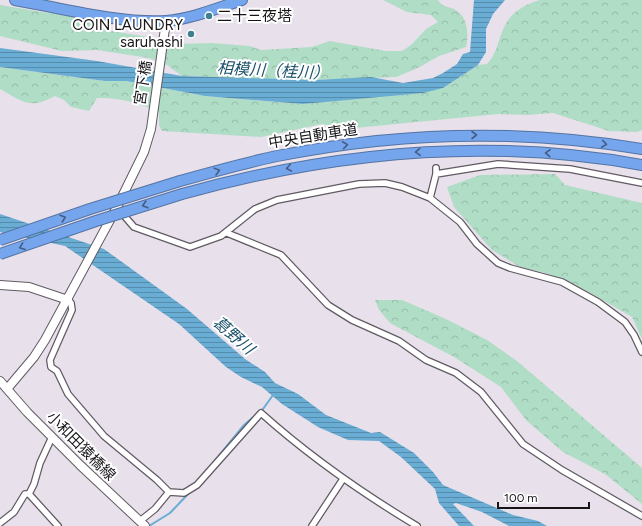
<svg xmlns="http://www.w3.org/2000/svg" width="642" height="526" font-family="Figtree,'Noto Sans JP',sans-serif">
	<style>
		.forest { fill: url(#forest-crowns) }
		.water { fill: url(#water-rules) }
		.lines { fill: none; stroke-linecap: round; stroke-linejoin: round }
		.stream { stroke: #69acd4; stroke-width: 2 }
		.street-casing { stroke: #615a63; stroke-width: 8 }
		.secondary-casing { stroke: #615a63; stroke-width: 10 }
		.highway-casing { stroke: #5473a3; stroke-width: 12 }
		.street { stroke: #fff; stroke-width: 5.5 }
		.secondary { stroke: #fff; stroke-width: 8 }
		.highway { stroke: #74a5ed; stroke-width: 10 }
		.highway-bridge-casing { stroke: #5473a3; stroke-width: 12; stroke-linecap: butt }
		.highway-bridge { stroke: #74a5ed; stroke-width: 10 }
		.oneway { stroke: #465d83 }
		.poi-dot { fill: #3e8291; stroke: #fff; stroke-width: 1.5 }
		.labels { text-anchor: middle; stroke-width: 4; stroke-linejoin: round; paint-order: stroke }
		.poi-label { font-size: 15px; fill: #181519; stroke: #fff; text-anchor: start }
		.street-label { font-size: 15px; fill: #181519; stroke: #fff }
		.water-label { font-size: 16px; font-style: italic; fill: #1b506b; stroke: #fff }
	</style>
	<defs>
		<pattern id="forest-crowns" width="20" height="18" patternUnits="userSpaceOnUse"><rect width="20" height="18" fill="#b0ddc6"/><path d="M2 6a3 3 0 1 1 6 0M12 15a3 3 0 1 1 6 0" fill="none" stroke="#97bdaa"/></pattern>
		<pattern id="water-rules" width="6" height="5" patternUnits="userSpaceOnUse"><rect width="6" height="5" fill="#69acd4"/><path d="M0 2.5h6" fill="none" stroke="#558bab"/></pattern>
	</defs>
	<rect width="100%" height="100%" fill="#e8e0ea"/>
	<path class="forest" d="M383,0H438C442,7 447,6 454,9C468,16 469,34 466,47L439,56L418,68L396,77L316,80L262,79L182,76L167,65L149,58L97,50L62,51L0,36V5L97,21L105,30L154,38L178,44L212,43L250,46L261,50L312,47L330,41L386,51H402L411,45L426,29L438,22L431,15L407,12Z
		M540,0H642V130L637,132L609,131L553,113L527,115L498,114L345,129L322,124L261,137L162,131L159,125V112C140,103 118,97 97,98L89,111L71,107L64,100L55,96C29,110 24,102 0,89V67L105,81H125L205,96L303,104L443,88L478,65L487,64C499,52 498,36 507,22C513,11 528,3 540,0Z
		M555,174L565,185L642,203V339L632,317L589,292L546,273L520,267L492,250L454,207L447,187L480,175Z
		M375,300H402L446,319L487,340L517,361L642,468V504L605,474L563,452L526,420L501,387L454,357L390,323L379,310Z"/>
	<path class="water" d="M474,0H505L493,14L486,29V52L478,65L443,88L423,93L303,104L205,96L126,81H105L0,67V48L97,61L182,76L316,80L371,77L403,83L433,78L443,73L457,64L463,54L470,52Z
		M0,214L104,249L187,309L245,359L265,372L275,383L298,394L326,415L371,433L380,432L414,453L433,472L443,485L513,515L538,521L547,526H509L482,512L456,503L453,504L474,526H459L439,503L435,489L401,457L379,441L348,440L318,427L282,404L262,387L241,377L226,367L179,324L65,246L0,232Z"/>
	<g class="lines">
		<path class="stream" d="M213,463L244,425L263,409L273,395
			M149,526L170,513L190,492"/>
		<defs>
			<path id="street" d="M436,174L498,164L570,169L642,183
				M430,198L436,174V168
				M120,211L134,227L190,247L221,236L255,209L277,200L359,184L385,183L402,187L430,198L460,222L477,244L498,263L510,268L562,282L598,302L625,322L634,335L642,352
				M227,233L281,255L328,305L352,320L399,341L426,360L456,373L481,392L523,444L562,470L642,516
				M68,300L71,303L72,310L50,360L51,367L57,371L68,394L104,436L157,480L169,492L184,493L197,485L261,413C309,456 362,493 417,526
				M52,437L40,463L34,484L29,494L58,526
				M140,521L155,509L169,492
				M0,523L14,512L25,494H29
				M312,526L343,479"/>
			<path id="secondary" d="M0,285L29,287L68,300
				M0,381L27,412L80,465L145,526
				M7,389L34,357L45,340L117,207L144,152L151,129L166,21"/>
			<path id="highway" d="M15,0C61,8 121,24 166,21C191,19 218,8 242,0
				M180,181C212,172 244,163 277,156C397,132 521,129 642,149
				M182,194C332,152 488,137 642,165"/>
		</defs>
		<use href="#street" class="street-casing"/>
		<use href="#secondary" class="secondary-casing"/>
		<use href="#highway" class="highway-casing"/>
		<use href="#street" class="street"/>
		<use href="#secondary" class="secondary"/>
		<use href="#highway" class="highway"/>
		<defs>
			<path id="highway-bridge" d="M0,240L90,209L180,181
				M0,254L96,221L182,194"/>
		</defs>
		<use href="#highway-bridge" class="highway-bridge-casing"/>
		<use href="#highway-bridge" class="highway-bridge"/>
	</g>
	<defs><path id="oneway-chevron" d="M-2-3.5L2.5 0L-2 3.5" fill="none" stroke-width="1.6" stroke-linecap="round" stroke-linejoin="round"/></defs>
	<g class="oneway">
		<use href="#oneway-chevron" transform="translate(474 135)"/>
		<use href="#oneway-chevron" transform="translate(604 144) rotate(8)"/>
		<use href="#oneway-chevron" transform="translate(345 145) rotate(-8)"/>
		<use href="#oneway-chevron" transform="translate(418 152) rotate(176)"/>
		<use href="#oneway-chevron" transform="translate(548 153) rotate(-176)"/>
		<use href="#oneway-chevron" transform="translate(289 168) rotate(170)"/>
		<use href="#oneway-chevron" transform="translate(217 171) rotate(-15)"/>
		<use href="#oneway-chevron" transform="translate(145 205) rotate(164)"/>
		<use href="#oneway-chevron" transform="translate(63 218) rotate(-19)"/>
		<use href="#oneway-chevron" transform="translate(22 247) rotate(160)"/>
	</g>
	<g class="poi-dot">
		<circle cx="209" cy="16" r="4"/>
		<circle cx="191" cy="34" r="4"/>
	</g>
	<g class="labels">
		<g class="poi-label">
			<text x="217" y="21">二十三夜塔</text>
			<text x="183" y="30" text-anchor="end">COIN LAUNDRY<tspan x="183" dy="17">saruhashi</tspan></text>
		</g>
		<g class="street-label">
			<text transform="translate(143 83) rotate(-81)" y="5">宮下橋</text>
			<text transform="translate(313 136) rotate(-9)" y="5">中央自動車道</text>
			<text transform="translate(81 446) rotate(45)" y="5">小和田猿橋線</text>
		</g>
		<g class="water-label">
			<text transform="translate(273 70) rotate(3)" y="6">相模川（桂川）</text>
			<text transform="translate(234 335) rotate(41)" y="6">葛野川</text>
		</g>
	</g>
	<path d="M498 502v6h91v-6" fill="none" stroke="#181519" stroke-width="2"/>
	<text x="504" y="502" font-size="12" fill="#181519" stroke="#ffffff" stroke-width="3" paint-order="stroke">100 m</text>
</svg>
